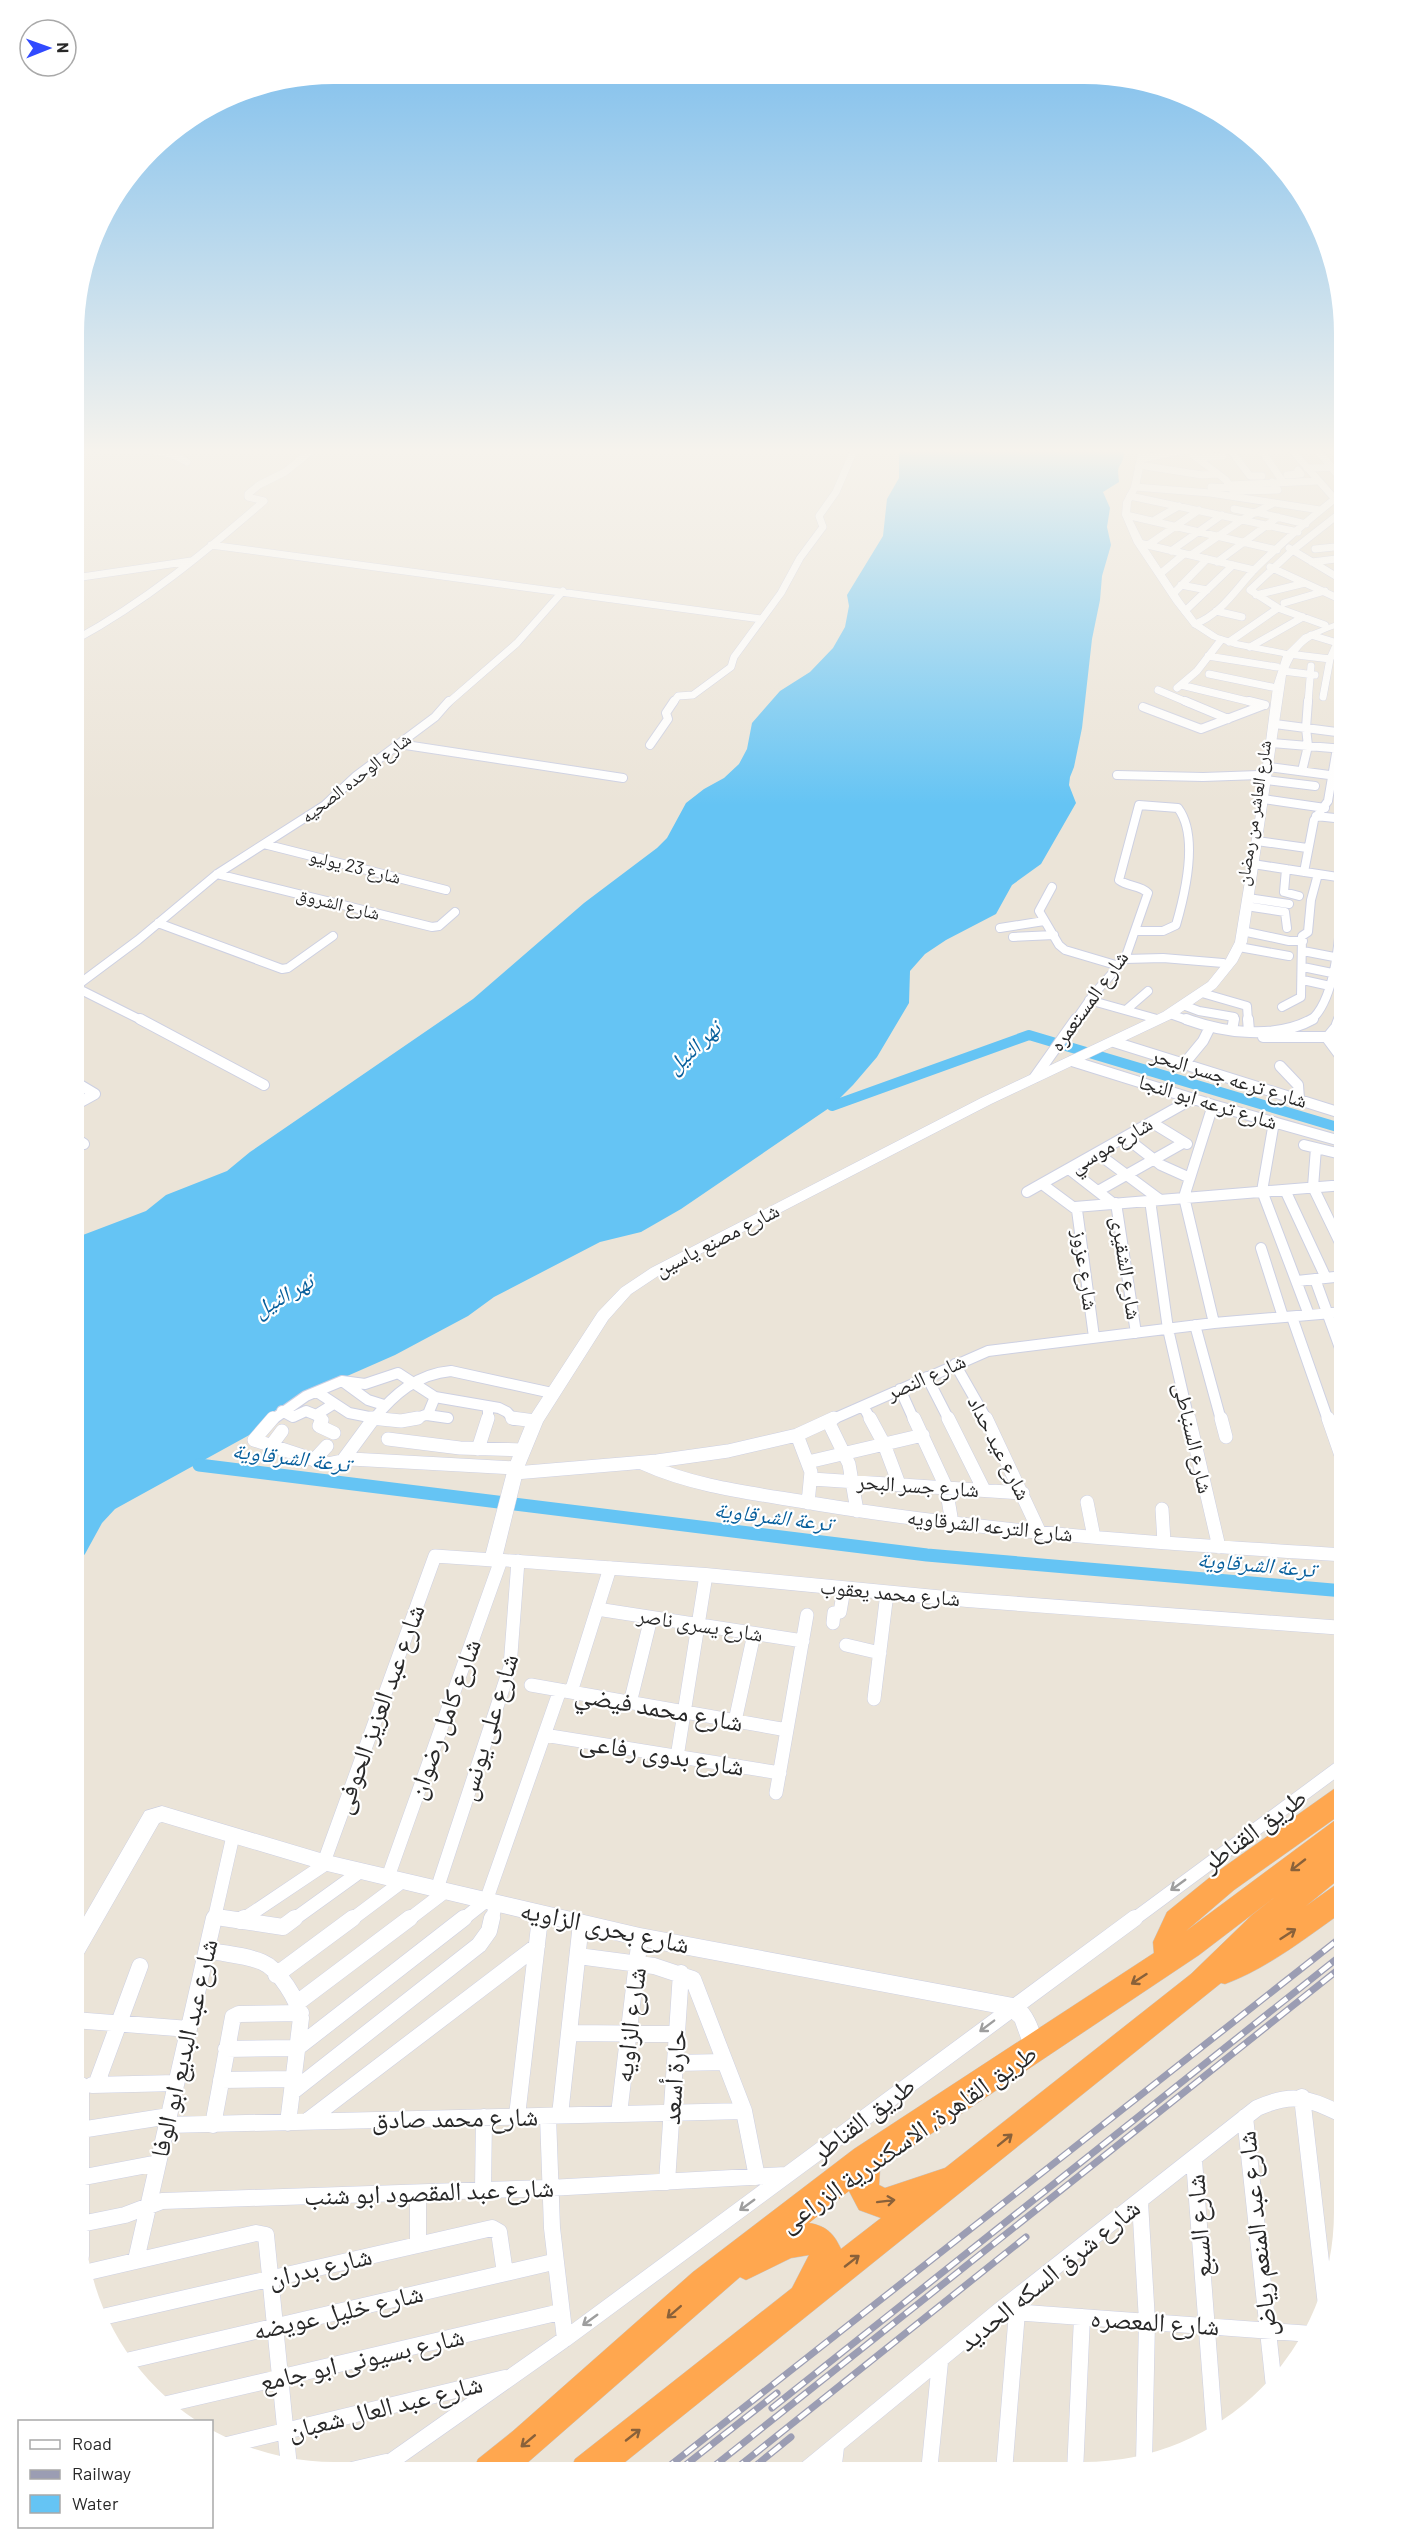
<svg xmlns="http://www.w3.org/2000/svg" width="1418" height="2546" font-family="Barlow,'Noto Naskh Arabic',sans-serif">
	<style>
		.water { fill: #65c4f4 }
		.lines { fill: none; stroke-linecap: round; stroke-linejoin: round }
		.canal-far1 { stroke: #65c4f4; stroke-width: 10 }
		.canal { stroke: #65c4f4; stroke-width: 13 }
		.street-far4-casing { stroke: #cdd0e2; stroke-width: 8 }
		.street-far3-casing { stroke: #cdd0e2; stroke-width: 10 }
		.street-far2-casing { stroke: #cdd0e2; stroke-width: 12 }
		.street-far1-casing { stroke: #cdd0e2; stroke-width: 14 }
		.street-casing { stroke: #cdd0e2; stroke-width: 17 }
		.secondary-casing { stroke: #cdd0e2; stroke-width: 1 }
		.highway-casing { stroke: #c7c7c7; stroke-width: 1 }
		.street-far4 { stroke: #fff; stroke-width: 7 }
		.street-far3 { stroke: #fff; stroke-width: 8 }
		.street-far2 { stroke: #fff; stroke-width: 10 }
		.street-far1 { stroke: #fff; stroke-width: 13 }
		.street { stroke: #fff; stroke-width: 16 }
		.secondary { fill: #fff; fill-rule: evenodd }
		.highway { fill: #ffa74f; fill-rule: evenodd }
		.rail-casing { stroke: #9b9db3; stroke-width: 7 }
		.rail { stroke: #fff; stroke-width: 4.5; stroke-dasharray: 14; stroke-linecap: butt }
		.oneway { stroke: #89613a }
		.oneway2 { stroke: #9e9e9e }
		.labels { text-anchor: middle; stroke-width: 4.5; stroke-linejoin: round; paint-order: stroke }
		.far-street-label { font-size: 18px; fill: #282828; stroke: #fff }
		.street-label { font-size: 21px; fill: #282828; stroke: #fff }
		.water-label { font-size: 22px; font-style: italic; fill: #075f9c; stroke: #fff }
		.near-street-label { font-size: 26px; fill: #282828; stroke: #fff }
	</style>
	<rect width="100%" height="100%" fill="#ebe4d8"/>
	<path class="water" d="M899,448H1123C1125,457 1123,460 1119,467C1117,471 1119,478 1119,482L1103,492L1110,508L1107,527L1111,545L1102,576L1100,600L1092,639L1082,728L1074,767L1070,777L1069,785L1076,803L1041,864L1012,885L996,914L946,940L925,954L910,971L909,1003L877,1057L853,1085L832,1106L681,1209L641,1232L600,1242L494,1297L468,1316L395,1355L304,1395L275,1411L253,1433L115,1509L102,1523L85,1554L74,1566L75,1238L146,1211L166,1195L227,1171L250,1152L473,999L584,903L657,848L667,838L686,803L704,789L724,778L739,764L747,749L752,723L780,691L810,672L833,648L845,627L849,606L847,595L883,536L887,499L899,478Z"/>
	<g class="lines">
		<path class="canal-far1" d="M832,1106L1029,1035L1344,1129"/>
		<path class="canal" d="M199,1465L927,1555L1344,1591"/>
		<defs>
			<path id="street-far4" d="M89,448C122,452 158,444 187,462
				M1260,448L1283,482
				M1290,448L1334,498
				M1316,448L1344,483
				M1339,448L1344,453
				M1143,449L1157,448L1168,453
				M1190,449L1193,455L1226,480L1233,491
				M1232,452L1250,476H1262
				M1198,458L1223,456
				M1141,459L1195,448
				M1139,465L1202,475L1217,474
				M1307,468L1344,467
				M1287,475L1301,474L1298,470
				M1230,485L1317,481
				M1135,487L1210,493L1320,510
				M1211,487L1232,488
				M1233,491L1278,490L1272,482
				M1130,496L1298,532
				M1234,509L1255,513
				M1256,512L1306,524
				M1126,515L1277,550
				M1153,521L1179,506
				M1139,543L1254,570
				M211,545L761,619
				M1148,545L1199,510
				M1289,548L1344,581
				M1315,549L1344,546
				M1171,551L1222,515
				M1191,555L1243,519L1274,503
				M1217,562L1278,517
				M1312,562L1344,558
				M1270,567L1344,601
				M1160,574L1184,554
				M75,578L191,561
				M1181,585L1207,590
				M1173,594L1207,559
				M1256,595L1305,583
				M1284,603L1325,591
				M1185,611L1233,565
				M1216,611L1242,617
				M1195,624C1222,614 1237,587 1256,568C1284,541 1313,515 1344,492
				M1325,625L1278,608L1250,590L1293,550L1344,510
				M1311,635L1344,645
				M75,640C145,602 204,553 264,501L248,497V494L259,485L285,472L315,448
				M1229,642L1278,608
				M1250,647L1303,617
				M1289,654L1330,659
				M1208,656L1277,667
				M1283,671L1315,675
				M1209,674L1272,687
				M1181,685L1255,703
				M1177,688L1197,671L1221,640
				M1158,690L1189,703
				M1323,697L1330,659L1337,643
				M448,703L517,643L563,591
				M673,703L678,696L693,695L731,667L734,657L781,593L800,558L823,527L819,516L836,492L855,448
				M1308,703L1311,666"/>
			<path id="street-far3" d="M1185,701L1228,719
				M1249,701L1265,705
				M1143,707L1201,729L1264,705
				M1275,724L1344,733
				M1272,743L1344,749
				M399,744L623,778
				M650,745L668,719L666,713L674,701
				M1269,767L1344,777
				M1302,771L1308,746L1306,728L1308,701
				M1117,775L1203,777L1259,775
				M1266,780L1315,786
				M1263,799L1325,808
				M1316,816L1344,819
				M1257,841L1307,848
				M264,844L446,890
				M1253,864L1344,878
				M1286,869L1284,892L1299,896
				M1304,872L1314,820L1328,801L1337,748
				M217,874L432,927L439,926L455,912
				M1052,887L1039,911L1059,945L1065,950L1119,966
				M1248,898L1289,904
				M1246,906L1285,912L1287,928
				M158,923L282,969L288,968L333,936
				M1000,928L1044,921
				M1242,931L1289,941H1303
				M1013,937L1054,935
				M1239,947L1289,956
				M1303,951L1334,957
				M1125,959L1163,958L1223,963
				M1303,967L1332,973
				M1303,980L1330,986
				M75,987L138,940L217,874L325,805L356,776L435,717L449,701
				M75,987L143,1021
				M1202,993L1247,1006L1248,1021
				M1089,1000L1157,1019
				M1183,1005L1199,1011L1234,1017L1233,1021
				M1282,1007L1301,997L1302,936L1308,932L1311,900L1318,874
				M1126,1010L1148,991
				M1170,1014L1190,1021
				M1075,1021L1093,995L1125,959L1148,893C1140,885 1128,887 1119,880L1139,805L1178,808C1199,836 1185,894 1176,925L1163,931H1135
				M1310,1021C1339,998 1340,921 1344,886
				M1339,1021L1341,987"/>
			<path id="street-far2" d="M140,1019L264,1085
				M1186,1019C1224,1033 1276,1040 1313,1019
				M1248,1019L1249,1031
				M1339,1019L1336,1027L1327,1038L1344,1061
				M1232,1030L1234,1019
				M1263,1037H1344
				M1114,1042L1344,1114
				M1072,1061L1213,1105L1344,1142
				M1184,1064L1203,1041L1210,1027
				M1280,1066L1298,1085L1299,1099
				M1035,1077L1076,1019
				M75,1082L95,1094L75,1105
				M1213,1105L1184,1197L1214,1323
				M1151,1122L1187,1144
				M1274,1122L1262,1191L1309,1315
				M1125,1137L1161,1165L1190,1178
				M75,1138L84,1144
				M1340,1140L1341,1185L1344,1190
				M1304,1145L1341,1154
				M1316,1148L1313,1187L1344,1251
				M1097,1153L1159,1199
				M1069,1169L1114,1204
				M1042,1184L1077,1210L1094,1337
				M1285,1190L1326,1278
				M1098,1191L1183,1143
				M1027,1192L1194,1098
				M1150,1200L1168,1329L1189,1420
				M1116,1203L1136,1333
				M1075,1207L1344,1185
				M1261,1248L1283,1317
				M1315,1279L1344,1359
				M1297,1281L1344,1276
				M1292,1317L1328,1420
				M1195,1325L1221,1420
				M955,1364L987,1420
				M927,1377L949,1420
				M342,1381L368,1400L384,1405
				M900,1389L914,1420
				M317,1392L349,1413L384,1420
				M863,1406L871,1420
				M488,1407V1420
				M282,1411L293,1417L306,1411L316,1415L332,1405
				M316,1415L322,1420
				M427,1415L448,1418
				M272,1420L306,1396L342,1381L365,1384L398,1373L435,1397L499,1408L507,1412L514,1420
				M373,1420C394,1394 417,1374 451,1371L552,1393
				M412,1420L428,1414L435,1397
				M831,1420L988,1351L1214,1323L1344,1312"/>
			<path id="street-far1" d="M273,1418L254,1440L327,1464L351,1459L516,1468
				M320,1418L322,1420L319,1426L334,1433
				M371,1418L401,1421L418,1418
				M512,1418L535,1421
				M870,1418L884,1444L899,1484
				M914,1418L946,1487L952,1523
				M948,1418L984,1490
				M986,1418L1040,1533
				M1189,1418L1219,1547
				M1221,1418L1226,1437
				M1328,1418L1344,1464
				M828,1421L849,1464L857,1511
				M797,1435L811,1472L808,1503
				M388,1439L460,1448L522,1450
				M270,1447L282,1431
				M478,1449L488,1418
				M314,1460L327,1446
				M343,1460L374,1418
				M808,1462L923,1435
				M642,1463C699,1489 762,1494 823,1505C996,1533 1170,1544 1344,1555
				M515,1473L657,1461L728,1451L797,1435L834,1418
				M812,1479L1023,1493
				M1087,1502L1094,1537
				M1162,1509L1164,1542
				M597,1609L803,1641
				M833,1623L834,1613L840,1612L844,1589
				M846,1645L880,1653
				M531,1685L787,1730
				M571,1692L610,1568
				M874,1699L887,1593
				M630,1703L651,1618
				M735,1721L754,1634
				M544,1735L780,1773
				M677,1757L706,1575
				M776,1793L807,1615
				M324,1862L435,1556L493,1560
				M388,1877L501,1560
				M437,1889L510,1667L518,1561
				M214,1917L233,1920
				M214,1920L233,1836
				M242,1920L327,1863
				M293,1920L361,1871
				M351,1920L403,1881
				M408,1920L446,1891
				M462,1920L486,1901L560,1690
				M492,1920L496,1903
				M540,1920L541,1914
				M1133,1920L1344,1764"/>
			<path id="street" d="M223,1918L283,1927L295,1918
				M240,1921L244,1918
				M207,1950C224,1954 246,1955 262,1962C279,1969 298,2000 301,2018L288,2123
				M578,1956L654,1966L693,1979L744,2111L757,2177
				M276,1975L353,1918
				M297,2003L410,1918
				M74,2020L189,2029
				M570,2033L677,2034
				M226,2049L297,2048L464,1918
				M675,2063L725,2062
				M221,2080L293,2079
				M81,2085V2256
				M92,2085L176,2083
				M96,2085L140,1966
				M292,2092L479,1945L489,1931L492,1918
				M1302,2097L1326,2305
				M619,2114L640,1937
				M560,2115L581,1923
				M517,2116L540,1918
				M548,2116L552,2228L565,2339
				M1245,2117L1274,2387
				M306,2122L537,1946
				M167,2125L744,2111
				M213,2125L233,2017L239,2014L301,2013
				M74,2131L169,2116
				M1194,2160L1215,2435
				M74,2179L158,2163
				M667,2182L681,1973
				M483,2190L484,2117
				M418,2193V2245
				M1140,2202L1147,2321L1144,2463
				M76,2225L125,2215L162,2201L549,2188L786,2175
				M136,2260L214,1918
				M84,2273L256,2233L266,2235L289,2467
				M999,2311L1312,2334
				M98,2318L492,2228L499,2232L505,2273
				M122,2362L553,2262
				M163,2405L560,2312
				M223,2446L505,2378
				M352,2470L386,2462
				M379,2470L565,2339L1135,1918
				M803,2472L999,2311L1257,2108C1295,2091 1308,2099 1344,2115
				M833,2472L836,2447
				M929,2472L940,2362
				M1004,2472L1017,2312
				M1075,2472L1082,2317"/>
			<path id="secondary" d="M1139,448H1147L1139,487L1131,502L1130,515L1144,543L1181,599L1198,622L1218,635L1237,641L1287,651L1303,635L1344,619V625C1314,635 1297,643 1286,675L1247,942L1237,962L1216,988L1173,1018L991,1104L661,1274L631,1294L608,1320L543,1422L524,1468L503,1554L706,1568L967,1593L1344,1621V1635L967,1607L706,1582L487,1565L484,1560L508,1468L527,1421L598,1312L621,1288L651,1268L981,1098L1163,1012L1208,982L1225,961L1235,942L1259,796L1273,687L1283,656L1235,647L1212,639L1192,626L1174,603L1134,543L1122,515L1123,502L1131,487Z
				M162,1806L327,1855L640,1928L1013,1998C1034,2005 1038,2028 1046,2048L1043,2055L1035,2058L1027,2055L1015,2022L1007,2015L640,1946L327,1871L162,1822L159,1823L81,1959L74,1962V1934L145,1811Z"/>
			<path id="highway" d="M1344,1786V1812L1234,1890L1186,1931L1334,1821L1344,1818V1844L1337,1850L1344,1847V1875L1306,1906L1334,1886L1344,1883V1911C1307,1937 1268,1968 1225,1984L1221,1983L614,2471H570L575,2459L792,2288L809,2255L791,2258L746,2280L740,2277L518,2471H473L478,2459L513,2431L693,2272L854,2149L1154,1953L1153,1942L1167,1912L1214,1874L1334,1789ZM1275,1897L1252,1915L1191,1974L945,2168L885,2188L879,2185L880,2168L1199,1955ZM849,2191L859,2210L881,2218L841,2249C834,2234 827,2226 809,2223Z"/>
		</defs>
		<use href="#street-far4" class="street-far4-casing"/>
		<use href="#street-far3" class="street-far3-casing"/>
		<use href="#street-far2" class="street-far2-casing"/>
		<use href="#street-far1" class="street-far1-casing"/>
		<use href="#street" class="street-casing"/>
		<use href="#secondary" class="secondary-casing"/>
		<use href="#highway" class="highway-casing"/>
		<use href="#street-far4" class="street-far4"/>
		<use href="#street-far3" class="street-far3"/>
		<use href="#street-far2" class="street-far2"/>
		<use href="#street-far1" class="street-far1"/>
		<use href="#street" class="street"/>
		<use href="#secondary" class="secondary"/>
		<use href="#highway" class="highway"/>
		<defs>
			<path id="rail" d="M772,2408L1344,1953
				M663,2471L1344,1935
				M678,2471L777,2393
				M708,2471L1344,1965
				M733,2471L1026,2237
				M748,2472L791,2437"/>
		</defs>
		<use href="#rail" class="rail-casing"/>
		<use href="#rail" class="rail"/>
	</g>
	<defs><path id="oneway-shaft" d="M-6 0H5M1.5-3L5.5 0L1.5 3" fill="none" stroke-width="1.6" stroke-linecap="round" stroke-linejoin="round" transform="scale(1.5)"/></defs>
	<g class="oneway">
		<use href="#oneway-shaft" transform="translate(1298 1865) rotate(142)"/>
		<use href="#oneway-shaft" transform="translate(1288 1934) rotate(-33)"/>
		<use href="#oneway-shaft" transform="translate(1139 1979) rotate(147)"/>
		<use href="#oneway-shaft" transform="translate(1005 2140) rotate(-39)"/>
		<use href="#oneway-shaft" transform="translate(886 2201) rotate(-7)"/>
		<use href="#oneway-shaft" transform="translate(852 2261) rotate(-38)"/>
		<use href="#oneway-shaft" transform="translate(674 2312) rotate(139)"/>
		<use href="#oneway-shaft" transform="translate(633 2435) rotate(-38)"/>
		<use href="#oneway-shaft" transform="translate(528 2441) rotate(140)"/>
	</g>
	<g class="oneway2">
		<use href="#oneway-shaft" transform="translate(1178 1885) rotate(144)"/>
		<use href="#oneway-shaft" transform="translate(987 2026) rotate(143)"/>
		<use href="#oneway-shaft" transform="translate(747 2205) rotate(144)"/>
		<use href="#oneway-shaft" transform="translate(590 2320) rotate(144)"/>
	</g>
	<linearGradient id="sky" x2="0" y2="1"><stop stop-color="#73baed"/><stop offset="0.56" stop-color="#f6f3ed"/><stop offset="1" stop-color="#f6f3ed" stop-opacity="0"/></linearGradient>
	<rect width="1418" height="805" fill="url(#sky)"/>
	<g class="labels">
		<g class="far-street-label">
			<text transform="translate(356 778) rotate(-38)" y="6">شارع الوحده الصحيه</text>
			<text transform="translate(1254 813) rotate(-81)" y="6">شارع العاشر من رمضان</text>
			<text transform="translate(355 867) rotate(14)" y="6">شارع 23 يوليو</text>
			<text transform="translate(338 904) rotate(14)" y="6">شارع الشروق</text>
		</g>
		<g class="street-label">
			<text transform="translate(1089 1001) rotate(-54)" y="7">شارع المستعمره</text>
			<text transform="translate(1229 1078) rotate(17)" y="7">شارع ترعه جسر البحر</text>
			<text transform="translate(1208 1102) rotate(17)" y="7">شارع ترعه ابو النجا</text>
			<text transform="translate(1111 1145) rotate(-30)" y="7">شارع موسي</text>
			<text transform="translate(717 1240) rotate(-27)" y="7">شارع مصنع ياسين</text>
			<text transform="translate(1126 1268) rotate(81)" y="7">شارع الشقيرى</text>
			<text transform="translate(1085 1270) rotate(82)" y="7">شارع عزوز</text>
			<text transform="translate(926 1377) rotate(-24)" y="7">شارع النصر</text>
			<text transform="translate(1193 1438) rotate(77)" y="7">شارع السنباطى</text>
			<text transform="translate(999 1448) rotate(63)" y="7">شارع عيد حداد</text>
			<text transform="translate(918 1486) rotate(4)" y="7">شارع جسر البحر</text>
			<text transform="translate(990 1526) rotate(6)" y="7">شارع الترعه الشرقاويه</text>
			<text transform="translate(890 1593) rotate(5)" y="7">شارع محمد يعقوب</text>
			<text transform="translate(700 1625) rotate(9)" y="7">شارع يسرى ناصر</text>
		</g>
		<g class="water-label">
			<text transform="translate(693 1047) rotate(-43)" y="8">نهر النيل</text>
			<text transform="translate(283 1295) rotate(-30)" y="8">نهر النيل</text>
			<text transform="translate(291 1457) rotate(7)" y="8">ترعة الشرقاوية</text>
			<text transform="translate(773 1516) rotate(7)" y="8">ترعة الشرقاوية</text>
			<text transform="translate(1256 1564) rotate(5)" y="8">ترعة الشرقاوية</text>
		</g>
		<g class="near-street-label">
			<text transform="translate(659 1708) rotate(10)" y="9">شارع محمد فيضي</text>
			<text transform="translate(379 1709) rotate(-70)" y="9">شارع عبد العزيز الحوفى</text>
			<text transform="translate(444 1719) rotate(-70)" y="9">شارع كامل رضوان</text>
			<text transform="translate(488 1727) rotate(-73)" y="9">شارع على يونس</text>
			<text transform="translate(662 1754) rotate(9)" y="9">شارع بدوى رفاعى</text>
			<text transform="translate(1254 1830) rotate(-36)" y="9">طريق القناطر</text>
			<text transform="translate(605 1927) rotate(12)" y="9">شارع بحرى الزاويه</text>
			<text transform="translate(630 2025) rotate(-83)" y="9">شارع الزاويه</text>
			<text transform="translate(184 2048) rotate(-77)" y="9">شارع عبد البديع ابو الوفا</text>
			<text transform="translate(674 2077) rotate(-86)" y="9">حارة أسعد</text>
			<text transform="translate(455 2118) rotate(-1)" y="9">شارع محمد صادق</text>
			<text transform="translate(863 2119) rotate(-37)" y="9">طريق القناطر</text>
			<text transform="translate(908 2138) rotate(-35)" y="9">طريق القاهرة, الاسكندرية الزراعى</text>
			<text transform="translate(429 2192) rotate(-2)" y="9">شارع عبد المقصود ابو شنب</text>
			<text transform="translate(1199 2226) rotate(-94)" y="9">شارع السبع</text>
			<text transform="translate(1257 2234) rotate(-96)" y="9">شارع عبد المنعم رياض</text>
			<text transform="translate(320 2267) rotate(-13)" y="9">شارع بدران</text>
			<text transform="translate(1049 2275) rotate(-39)" y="9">شارع شرق السكه الحديد</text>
			<text transform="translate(338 2312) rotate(-13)" y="9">شارع خليل عويضه</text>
			<text transform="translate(1155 2322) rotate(4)" y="9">شارع المعصره</text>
			<text transform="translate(362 2359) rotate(-13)" y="9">شارع بسيونى ابو جامع</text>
			<text transform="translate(385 2407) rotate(-14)" y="9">شارع عبد العال شعبان</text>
		</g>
	</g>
	<path d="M0 0H1418V2546H0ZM334 84H1084A250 250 0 0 1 1334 334V2212A250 250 0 0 1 1084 2462H334A250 250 0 0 1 84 2212V334A250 250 0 0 1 334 84Z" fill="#fff" fill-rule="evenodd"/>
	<rect x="18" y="2420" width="195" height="108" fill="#ffffff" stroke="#a9a9a9" stroke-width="1.5"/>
	<rect x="30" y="2440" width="30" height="9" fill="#ffffff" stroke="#a9a9a9" stroke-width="1.5"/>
	<text x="72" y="2450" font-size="18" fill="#282828">Road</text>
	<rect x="30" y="2470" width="30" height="9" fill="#9b9db3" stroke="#a9a9a9" stroke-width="1.5"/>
	<text x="72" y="2480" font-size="18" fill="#282828">Railway</text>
	<rect x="30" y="2495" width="30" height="18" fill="#65c4f4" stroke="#a9a9a9" stroke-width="1.5"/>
	<text x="72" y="2510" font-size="18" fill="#282828">Water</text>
	<g transform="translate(48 48) rotate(89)"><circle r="28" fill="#ffffff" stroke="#a9a9a9" stroke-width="1.5"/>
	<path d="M0-4.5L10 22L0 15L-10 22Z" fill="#314aff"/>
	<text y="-9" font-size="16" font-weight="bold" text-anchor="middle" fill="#282828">N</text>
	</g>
</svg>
